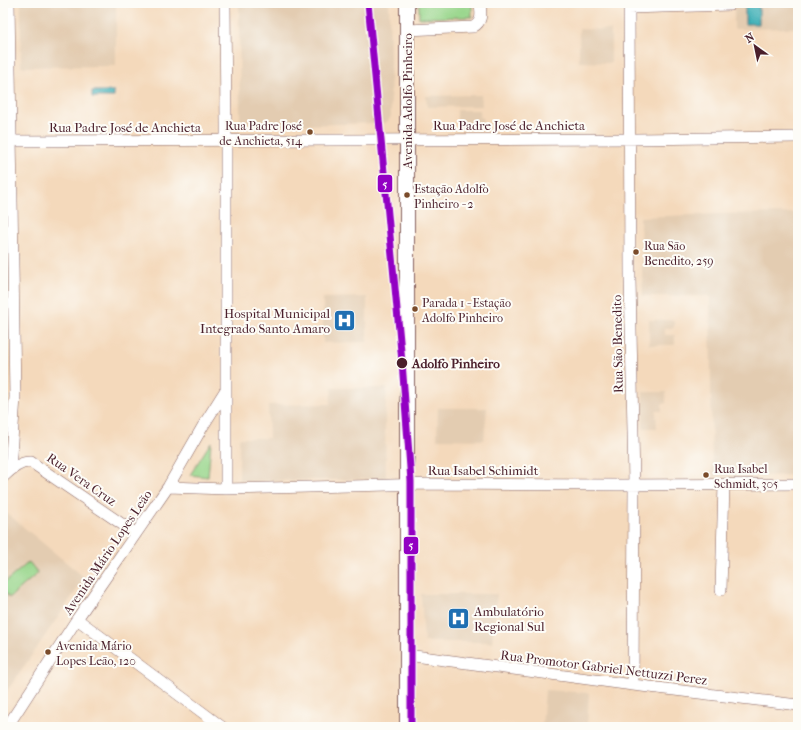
<svg xmlns="http://www.w3.org/2000/svg" width="801" height="730" font-family="'IM FELL French Canon',serif">
	<style>
		.built { fill: #e3ccb1 }
		.green { fill: #98d68b; stroke: #717a5b }
		.water { fill: #3dafb6; stroke: #446770 }
		.lines { fill: none; stroke-linecap: round; stroke-linejoin: round }
		.minor-casing { stroke: #86605d; stroke-width: 12 }
		.major-casing { stroke: #86605d; stroke-width: 16 }
		.minor { stroke: #fff; stroke-width: 11 }
		.major { stroke: #fff; stroke-width: 14 }
		.metro-1-casing { stroke: #fdfcf7; stroke-width: 10 }
		.metro-1 { stroke: #9200c3; stroke-width: 7 }
		.bus-dot { fill: #7a4b2a; stroke: #fdfcf7; stroke-width: 1.5 }
		.stop-dot { fill: #4a1f2b; stroke: #fdfcf7; stroke-width: 1.5 }
		.labels { text-anchor: middle; stroke-width: 4; stroke-linejoin: round; paint-order: stroke }
		.bus-label { font-size: 12px; fill: #4a1f2b; stroke: #fdfcf7; text-anchor: start }
		.street-label { font-size: 13px; fill: #4a1f2b; stroke: #fdfcf7 }
		.poi-label { font-size: 13px; fill: #4a1f2b; stroke: #fdfcf7; text-anchor: end }
		.stop-label { font-size: 13px; font-weight: bold; fill: #4a1f2b; stroke: #fdfcf7; text-anchor: start }
		.line-badge { stroke: #fdfcf7; stroke-width: 1.5 }
		.badge-label { font-size: 11px; text-anchor: middle; font-weight: bold; fill: #fff }
	</style>
	<rect width="100%" height="100%" fill="#fdfcf7"/>
	<filter id="ink" filterUnits="userSpaceOnUse"><feTurbulence type="fractalNoise" baseFrequency=".025" numOctaves="2"/><feDisplacementMap in="SourceGraphic" scale="8" xChannelSelector="R" yChannelSelector="G"/><feConvolveMatrix kernelMatrix="1 2 1 2 8 2 1 2 1" color-interpolation-filters="sRGB"/></filter>
	<filter id="wash" filterUnits="userSpaceOnUse"><feTurbulence type="fractalNoise" baseFrequency=".012" numOctaves="4" result="noise"/><feDisplacementMap in="SourceGraphic" scale="16" xChannelSelector="R" yChannelSelector="G"/><feGaussianBlur stdDeviation="0.9" result="paint"/><feColorMatrix in="noise" values="0 0 0 0 0 0 0 0 0 0 0 0 0 0 0 0 0 1.4 0 .05"/><feComposite in="paint" operator="in"/></filter>
	<g filter="url(#wash)">
		<rect width="100%" height="100%" fill="#f4d9bb"/>
		<path class="built" d="M21,3H116V66L21,67Z
			M239,3H389L391,116L389,120L385,123L249,126L242,125L240,121Z
			M734,3H798V28L734,29Z
			M579,29L611,30V63L579,62Z
			M481,95L482,106L427,107L426,96Z
			M457,110H480V117L483,118V127H457Z
			M798,213V475L712,477L710,296H643L640,217L717,214Z
			M367,297V342L323,343V298Z
			M649,320H674V328H665V335H675V345H649Z
			M332,388H387L385,416L386,479L239,481V438H269L268,405L330,404Z
			M643,392H666V403L662,404V411H656L657,428H643Z
			M438,408H487L484,440L437,439Z
			M3,510L85,578L7,691L3,688Z
			M421,594H497L492,642H424Z
			M545,690L589,693L587,727H542Z"/>
		<path class="green" d="M419,3H472V17L419,18Z
			M211,442L208,477L190,475Z
			M29,562L38,573L9,598L3,589V584Z"/>
		<path class="water" d="M745,3H759V24H745Z
			M92,91H114V97H92Z"/>
	</g>
	<g filter="url(#ink)">
		<g class="lines">
			<defs>
				<path id="minor" d="M9,3L15,397L10,470
					M225,3L226,125V489
					M629,3L630,278L634,484L633,685
					M629,8L730,5
					M407,30L473,27C483,22 481,13 480,3
					M3,141L636,139L798,137
					M3,477C10,470 20,461 31,462L135,533
					M168,487L226,489L430,484L619,485L798,484
					M721,590L724,484
					M77,619L222,727
					M407,655L633,685L798,705
					M7,727L77,619L168,487L203,426L225,391"/>
				<path id="major" d="M407,727V3"/>
			</defs>
			<use href="#minor" class="minor-casing"/>
			<use href="#major" class="major-casing"/>
			<use href="#minor" class="minor"/>
			<use href="#major" class="major"/>
			<defs>
				<path id="metro-1" d="M368,3L402,362L411,481V727"/>
			</defs>
			<use href="#metro-1" class="metro-1-casing"/>
			<use href="#metro-1" class="metro-1"/>
		</g>
	</g>
	<defs>
		<symbol id="hospital-square" viewBox="-11 -11 22 22"><rect x="-9" y="-9" width="18" height="18" rx="4" fill="#1f6fb2" stroke="#fdfcf7"/><path d="M-5-5h3v3.5h4V-5h3V5h-3V1.5h-4V5h-3Z" fill="#fff"/></symbol>
	</defs>
	<g fill-rule="evenodd">
		<use href="#hospital-square" x="332" y="308" width="25" height="25"/>
		<use href="#hospital-square" x="446" y="606" width="25" height="25"/>
	</g>
	<g class="bus-dot">
		<circle cx="310" cy="132" r="3.5"/>
		<circle cx="407" cy="195" r="3.5"/>
		<circle cx="636" cy="252" r="3.5"/>
		<circle cx="415" cy="309" r="3.5"/>
		<circle cx="706" cy="475" r="3.5"/>
		<circle cx="48" cy="652" r="3.5"/>
	</g>
	<circle class="stop-dot" cx="402" cy="363" r="6"/>
	<g class="labels">
		<g class="bus-label">
			<text x="302" y="130" text-anchor="end">Rua Padre José<tspan x="302" dy="15">de Anchieta, 514</tspan></text>
			<text x="414" y="193">Estação Adolfo<tspan x="414" dy="15">Pinheiro - 2</tspan></text>
			<text x="644" y="250">Rua São<tspan x="644" dy="15">Benedito, 259</tspan></text>
			<text x="422" y="307">Parada 1 - Estação<tspan x="422" dy="15">Adolfo Pinheiro</tspan></text>
			<text x="714" y="473">Rua Isabel<tspan x="714" dy="15">Schmidt, 305</tspan></text>
			<text x="56" y="650">Avenida Mário<tspan x="56" dy="15">Lopes Leão, 120</tspan></text>
		</g>
		<g class="street-label">
			<text transform="translate(407 101) rotate(-90)" y="5">Avenida Adolfo Pinheiro</text>
			<text x="509" y="130">Rua Padre José de Anchieta</text>
			<text x="125" y="132">Rua Padre José de Anchieta</text>
			<text transform="translate(617 344) rotate(-91)" y="5">Rua São Benedito</text>
			<text x="483" y="475">Rua Isabel Schimidt</text>
			<text transform="translate(82 479) rotate(35)" y="5">Rua Vera Cruz</text>
			<text transform="translate(107 552) rotate(-56)" y="5">Avenida Mário Lopes Leão</text>
			<text transform="translate(604 667) rotate(7)" y="5">Rua Promotor Gabriel Nettuzzi Perez</text>
		</g>
		<g class="poi-label">
			<text x="330" y="318">Hospital Municipal<tspan x="330" dy="15">Integrado Santo Amaro</tspan></text>
			<text x="474" y="616" text-anchor="start">Ambulatório<tspan x="474" dy="15">Regional Sul</tspan></text>
		</g>
		<g class="stop-label">
			<text x="412" y="368">Adolfo Pinheiro</text>
		</g>
	</g>
	<g class="line-badge">
		<rect x="377" y="174" width="16" height="19" rx="4" fill="#9200c3"/>
		<rect x="403" y="536" width="16" height="19" rx="4" fill="#9200c3"/>
	</g>
	<g class="badge-label">
		<text x="385" y="188">5</text>
		<text x="411" y="549">5</text>
	</g>
	<rect width="801" height="730" fill="none" stroke="#fdfcf7" stroke-width="16"/>
	<g transform="translate(755 46) rotate(327)" stroke="#fdfcf7" stroke-width="3" paint-order="stroke">
	<path d="M0-3L7 15L0 10L-7 15Z" fill="#4a1f2b"/>
	<text y="-6" font-size="11" font-weight="bold" text-anchor="middle" fill="#4a1f2b">N</text>
	</g>
</svg>
